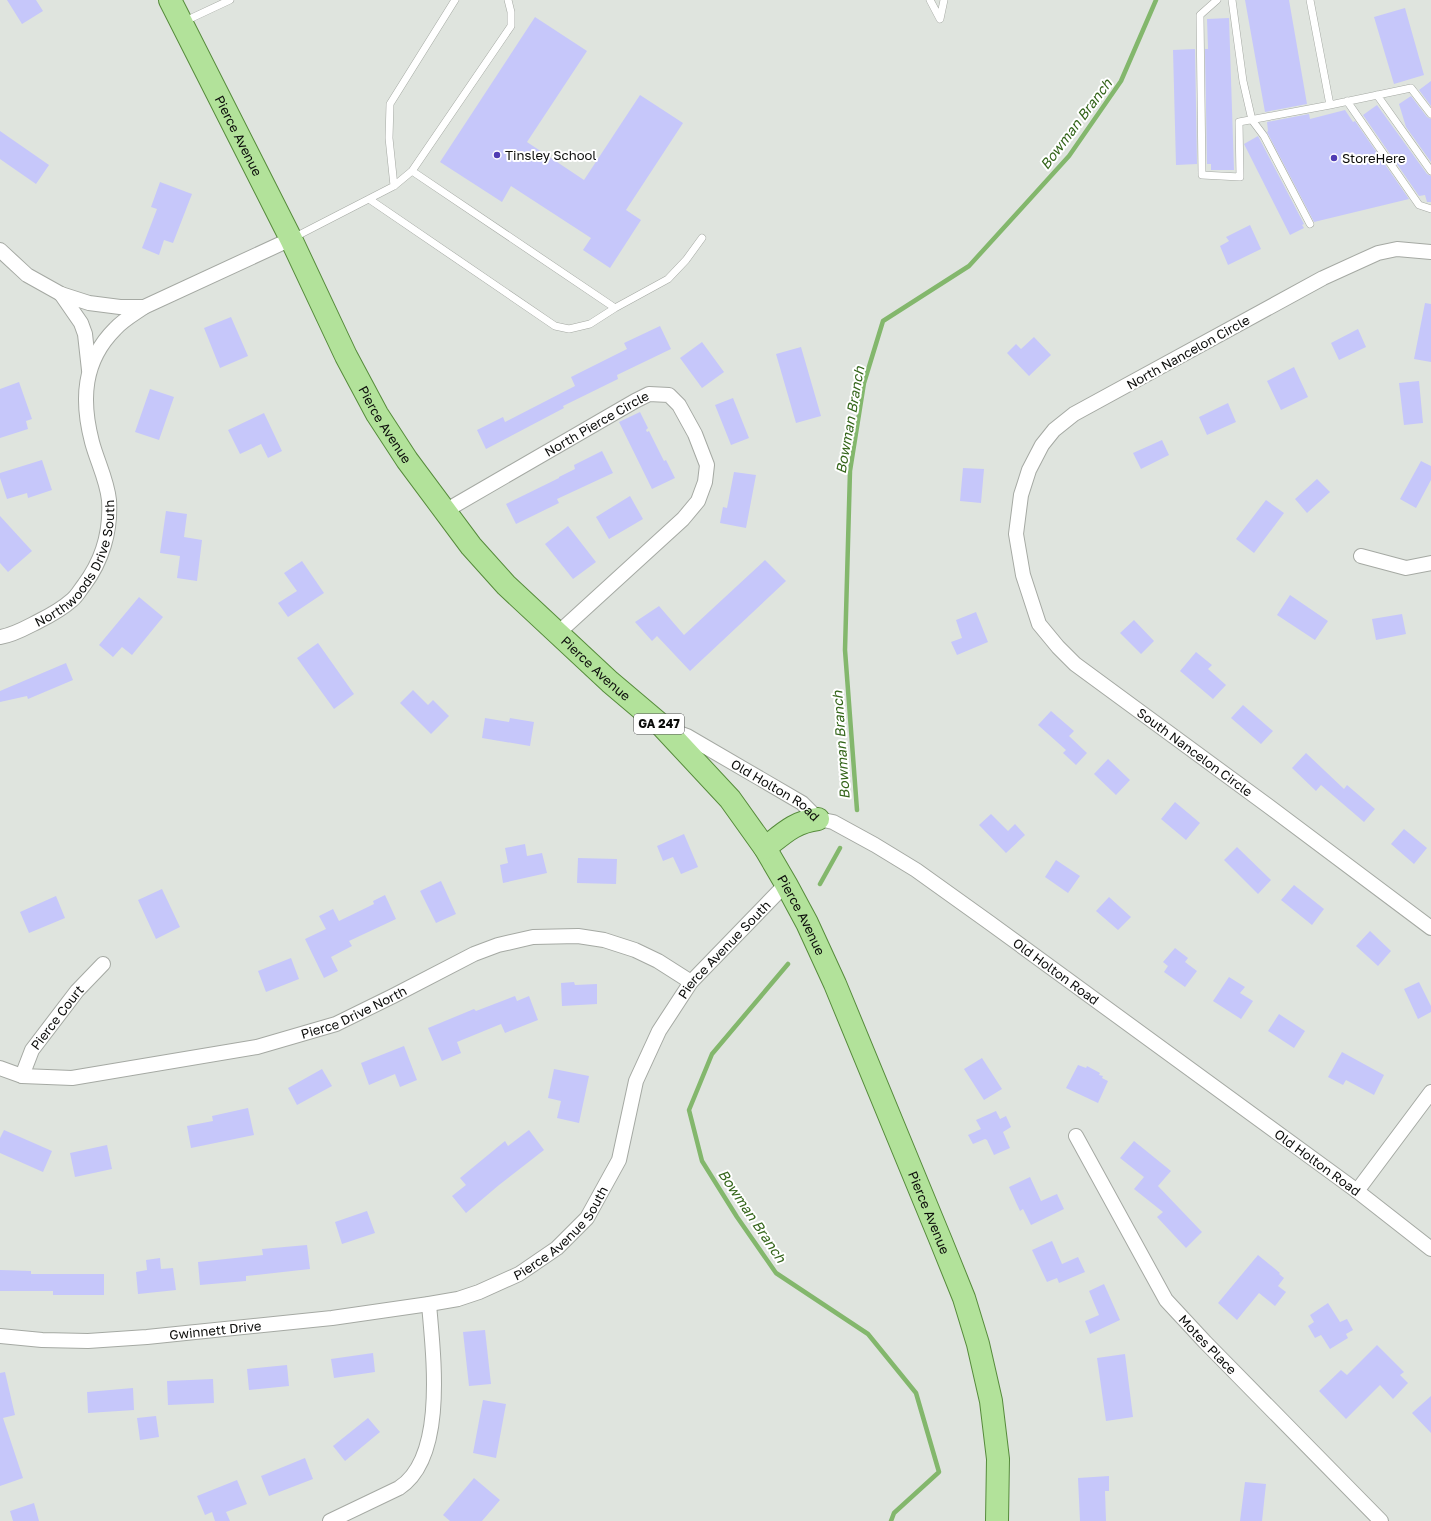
<svg xmlns="http://www.w3.org/2000/svg" width="1431" height="1521" font-family="'Golos Text',sans-serif">
	<style>
		.lines { fill: none; stroke-linecap: round; stroke-linejoin: round }
		.stream { stroke: #83b76c; stroke-width: 4.5 }
		.building { fill: #c6c7fa }
		.lane-casing { stroke: #a5a9a3; stroke-width: 8 }
		.street-casing { stroke: #a5a9a3; stroke-width: 16 }
		.primary-casing { stroke: #568b3b; stroke-width: 24 }
		.lane { stroke: #fff; stroke-width: 7 }
		.street { stroke: #fff; stroke-width: 14 }
		.primary { stroke: #b2e29a; stroke-width: 22 }
		.poi-dot { fill: #503cb3; stroke: #fff; stroke-width: 1.5 }
		.labels { text-anchor: middle; stroke-width: 4; stroke-linejoin: round; paint-order: stroke }
		.shield { fill: #fff; stroke: #545554; stroke-width: 1 }
		.shield-label { font-size: 12px; font-weight: bold; fill: #0b0c0a }
		.street-label { font-size: 13px; fill: #0b0c0a; stroke: #fff }
		.poi-label { font-size: 13px; fill: #0b0c0a; stroke: #fff; text-anchor: start }
		.water-label { font-size: 14px; font-style: italic; fill: #34651a; stroke: #fff }
	</style>
	<rect width="100%" height="100%" fill="#dfe4de"/>
	<g class="lines">
		<path class="stream" d="M857,810L845,650L850,471L864,383L883,321L969,266L1069,156L1121,81L1156,0
			M820,884L840,848
			M788,964L712,1054L689,1110L702,1161L737,1217L776,1273L868,1334L916,1393L939,1472L894,1513L891,1521"/>
	</g>
	<path class="building" d="M7,0H36L43,11L22,24Z
		M1245,0H1289L1307,104L1265,112Z
		M1405,8L1424,75L1394,84L1374,17Z
		M535,17L587,51L527,142L584,180L640,95L683,123L626,210L641,220L610,268L583,250L591,238L511,186L502,202L440,162Z
		M1229,18L1234,170H1211V164H1207L1205,49H1208L1207,19Z
		M1195,49L1197,164L1176,165L1173,50Z
		M1431,81V106L1419,90Z
		M1411,96L1427,117L1431,119V162L1406,127L1399,104Z
		M1377,105L1427,174L1431,176V202H1427L1425,195L1419,196L1363,115Z
		M1345,110L1353,122L1355,121L1409,199L1314,222L1267,132L1268,131L1267,122L1309,114L1310,119Z
		M0,131L49,165L36,184L0,159Z
		M1258,136L1304,224L1302,225L1304,228L1290,235L1244,144Z
		M160,182L192,194L173,243L164,240L159,255L142,248L157,209L151,207Z
		M1250,225L1261,249L1228,265L1220,246L1229,241L1226,237Z
		M1425,303L1431,304V362L1414,359Z
		M231,317L248,356L220,368L204,328Z
		M660,326L671,349L617,375L618,379L563,406L564,408L486,449L477,430L503,417L505,422L575,386L571,377L627,349L624,343Z
		M1358,329L1366,347L1339,360L1331,343Z
		M1034,337L1051,355L1029,376L1007,353L1016,344L1021,349Z
		M702,342L724,372L702,388L680,358Z
		M801,347L821,416L796,423L776,354Z
		M1294,367L1308,397L1281,410L1267,381Z
		M1419,381L1423,423L1404,425L1399,383Z
		M19,382L32,419L26,421L28,429L0,438V389Z
		M150,389L174,397L159,440L135,432Z
		M733,398L749,438L731,445L715,405Z
		M1228,403L1236,422L1207,435L1199,417Z
		M640,412L648,428L646,430L647,432L649,431L664,461L666,460L675,478L652,489L619,422Z
		M264,413L282,451L268,458L261,444L240,454L228,430Z
		M1162,440L1169,455L1141,469L1133,453Z
		M602,451L613,473L557,499L559,503L516,524L506,504L559,478V477L575,469L574,465Z
		M42,460L52,490L28,498L27,493L7,499L0,478V473Z
		M1421,461L1431,466V480L1416,508L1400,499Z
		M963,468L984,469L981,503L960,501Z
		M734,472L756,475L746,528L720,523L723,507L727,508Z
		M1317,479L1330,492L1307,513L1295,499Z
		M630,496L643,519L609,539L596,517Z
		M1266,500L1284,513L1254,553L1236,539Z
		M166,511L187,514L184,537L202,540L197,581L177,578L180,556L160,553Z
		M0,516L32,551L8,572L0,563Z
		M568,526L596,562L573,579L545,544Z
		M765,560L786,581L690,671L657,636L652,641L635,622L659,606L684,635Z
		M302,561L324,593L288,617L278,603L297,591L284,573Z
		M1290,595L1328,621L1315,640L1277,615Z
		M139,597L163,617L132,655L122,647L113,657L99,645Z
		M976,612L988,642L957,655L951,642L962,638L956,620Z
		M1402,614L1406,634L1376,640L1372,619Z
		M1134,620L1154,641L1141,654L1120,633Z
		M318,643L354,694L334,709L297,658Z
		M1196,652L1212,665L1208,669L1226,685L1213,699L1180,671Z
		M66,663L73,680L28,699L27,696L0,702V691Z
		M413,690L428,705L433,700L449,716L431,734L400,703Z
		M1243,705L1273,731L1261,744L1231,718Z
		M1051,711L1074,731L1069,736L1087,753L1076,765L1063,753L1066,750L1038,725Z
		M485,718L509,722L510,718L534,722L530,746L482,738Z
		M1306,753L1344,789L1347,785L1375,809L1364,822L1321,785L1316,791L1292,768Z
		M1108,759L1130,780L1116,795L1094,774Z
		M1175,802L1200,823L1186,840L1161,819Z
		M991,814L1008,831L1015,824L1025,835L1006,853L979,825Z
		M1404,829L1427,848L1414,864L1391,844Z
		M684,834L698,867L681,874L673,857L663,861L657,846Z
		M525,844L527,856L542,853L547,873L503,883L500,865L508,863L505,848Z
		M1237,847L1271,880L1258,894L1224,860Z
		M578,858L617,859L616,884L577,883Z
		M1056,860L1080,876L1068,893L1045,877Z
		M441,881L456,914L436,923L420,891Z
		M1294,885L1324,909L1312,925L1281,900Z
		M162,889L180,927L156,939L138,900Z
		M385,895L396,919L349,941L352,946L331,957L338,971L324,978L305,939L326,929L319,916L333,909L339,921L374,904L373,901Z
		M56,896L65,918L29,933L20,912Z
		M1109,897L1131,917L1118,930L1096,911Z
		M1370,931L1391,951L1378,966L1356,946Z
		M1175,948L1188,958L1185,962L1197,971L1185,987L1164,972L1168,966L1163,962Z
		M291,958L299,979L266,992L258,971Z
		M1229,977L1245,987L1240,993L1253,1001L1241,1019L1213,1001Z
		M574,982L575,985L597,984V1004L562,1006L561,983Z
		M1419,982L1431,1006V1012L1418,1019L1404,989Z
		M515,996L517,1001L529,996L538,1020L505,1033L501,1024L457,1042L461,1053L442,1061L428,1028L474,1009L476,1011Z
		M1279,1014L1305,1031L1294,1048L1268,1031Z
		M404,1046L417,1080L400,1087L395,1074L369,1085L361,1063Z
		M1342,1052L1384,1075L1374,1095L1346,1080L1343,1085L1328,1077Z
		M982,1058L1002,1089L984,1100L964,1069Z
		M1078,1065L1086,1068L1087,1066L1100,1073L1099,1075L1103,1076L1102,1078L1108,1081L1098,1103L1066,1088Z
		M322,1069L332,1086L297,1105L288,1088Z
		M554,1069L589,1076L579,1123L557,1118L561,1101L548,1098Z
		M248,1108L254,1135L191,1148L187,1126L213,1121L212,1116Z
		M996,1111L1000,1119L1006,1116L1011,1127L1003,1132L1010,1148L994,1155L987,1140L985,1139L973,1144L968,1135L981,1129L976,1120Z
		M4,1130L52,1151L43,1172L0,1153V1138Z
		M529,1130L544,1150L499,1185L466,1213L452,1196L466,1185L460,1178L505,1141L508,1146Z
		M1134,1141L1171,1171L1158,1186L1202,1232L1186,1248L1157,1217L1163,1212L1134,1189L1144,1177L1120,1158Z
		M107,1145L112,1169L75,1177L70,1153Z
		M1030,1177L1041,1201L1057,1194L1064,1209L1031,1225L1023,1209L1020,1211L1009,1187Z
		M367,1211L375,1233L342,1244L335,1222Z
		M1052,1241L1062,1264L1078,1257L1085,1272L1059,1283L1057,1278L1047,1282L1032,1250Z
		M307,1245L310,1269L246,1276V1281L200,1285L198,1262L263,1255L262,1249Z
		M1258,1255L1280,1273L1279,1274L1284,1278L1278,1286L1286,1292L1275,1306L1259,1293L1237,1320L1218,1303Z
		M160,1258L161,1269L173,1268L176,1290L138,1294L136,1272L147,1270L146,1260Z
		M0,1270L31,1271V1274H104V1295H53V1291H0Z
		M1104,1284L1120,1320L1090,1334L1085,1321L1099,1315L1089,1291Z
		M1328,1303L1340,1322L1347,1319L1353,1330L1346,1334L1348,1338L1330,1349L1321,1335L1315,1338L1308,1326L1314,1322L1310,1315Z
		M485,1330L491,1384L469,1386L463,1332Z
		M1377,1345L1404,1372L1400,1375L1408,1383L1393,1399L1380,1385L1346,1419L1319,1391L1341,1370L1347,1375Z
		M373,1353L375,1372L334,1378L331,1359Z
		M1125,1354L1133,1417L1106,1421L1097,1358Z
		M287,1365L289,1386L249,1390L247,1369Z
		M5,1372L15,1415L3,1418L23,1478L0,1486V1373Z
		M213,1379L214,1403L168,1405L167,1381Z
		M133,1388L134,1410L88,1413L87,1392Z
		M1431,1396V1433L1412,1413Z
		M483,1400L506,1404L496,1458L473,1453Z
		M156,1416L159,1437L140,1440L137,1418Z
		M368,1418L380,1432L345,1461L333,1446Z
		M305,1458L313,1479L269,1496L261,1476Z
		M1109,1476V1491H1105L1106,1521H1080L1078,1478Z
		M474,1478L500,1500L482,1521H450L443,1515Z
		M237,1480L247,1504L226,1512L230,1521H215L212,1512L205,1515L197,1496Z
		M1245,1482L1266,1484L1262,1521H1240Z
		M34,1503L39,1521H13L10,1511Z"/>
	<g class="lines">
		<defs>
			<path id="lane" d="M930,0L940,19L944,0
				M1217,0L1200,15L1202,175L1240,177L1239,122L1330,105
				M1232,0L1243,81L1252,120L1264,136L1310,224
				M1310,0L1330,105L1411,88L1431,114
				M183,22L230,0
				M1377,95L1431,171
				M1347,101L1419,205L1431,209
				M394,186L389,138L390,104L455,0
				M369,199L555,326L569,329L590,324L615,308L412,171
				M293,238L394,186L412,171L511,26V12L508,0
				M615,308L668,279L686,260L702,238"/>
			<g id="street">
				<path d="M0,250L27,275L61,294L89,303L120,307H144L291,239"/>
				<path id="s1" d="M1431,252L1397,249L1378,253L1323,278L1074,414L1054,430L1042,445L1029,470L1021,495L1016,534L1023,575L1039,624L1058,647L1075,664L1267,805L1431,928"/>
				<path d="M61,294L81,323L85,334L89,370"/>
				<path id="s2" d="M445,511L635,401L649,394L669,395L679,405L695,434L707,465L705,482L698,501L683,519L557,634"/>
				<path d="M1361,556L1406,568L1431,563"/>
				<path id="s3" d="M0,637C14,635 27,627 39,621C51,615 63,608 72,600C77,596 80,590 84,585C102,561 111,531 109,500C107,480 97,461 92,442C81,400 83,361 115,329C123,320 134,314 144,307"/>
				<path id="s4" d="M668,729L687,736L802,803L818,819L833,822L875,845L916,870L990,923L1357,1191L1431,1249"/>
				<path id="s5" d="M0,1068L22,1076L72,1078L257,1047L336,1024L393,996L474,954L498,945L533,937L578,936L604,940L635,950L658,961L691,982"/>
				<path id="s6" d="M22,1076L32,1050L77,991L103,964"/>
				<path id="s7" d="M1076,1136L1166,1300L1205,1342L1381,1521"/>
				<path d="M1357,1191L1431,1092"/>
				<path id="s8" d="M0,1336L42,1340L88,1341L147,1337L332,1318L429,1304L458,1299L479,1292L519,1274L557,1248L587,1218L619,1160L636,1081L659,1031L691,982L786,884"/>
				<path d="M330,1521L399,1488C447,1457 433,1354 429,1304"/>
			</g>
			<g id="primary">
				<path id="s9" d="M170,0L291,239L346,356L377,414L407,460L471,546L506,585L610,682L662,726L730,799L765,848L786,884L807,923L835,984L941,1241L964,1298L978,1344L991,1401L998,1459L997,1521"/>
				<path d="M765,848C783,834 794,822 818,819"/>
			</g>
		</defs>
		<use href="#lane" class="lane-casing"/>
		<use href="#street" class="street-casing"/>
		<use href="#primary" class="primary-casing"/>
		<use href="#lane" class="lane"/>
		<use href="#street" class="street"/>
		<use href="#primary" class="primary"/>
	</g>
	<g class="poi-dot">
		<circle cx="497" cy="155" r="4"/>
		<circle cx="1334" cy="158" r="4"/>
	</g>
	<g class="labels">
		<rect class="shield" x="634" y="714" width="50" height="20" rx="3"/>
		<g class="shield-label">
			<text x="659" y="728">GA 247</text>
		</g>
		<g class="street-label">
			<text dy="5" stroke="none"><textPath href="#s9" startOffset="152">Pierce Avenue</textPath></text>
			<text transform="translate(1188 352) rotate(-29)" y="5">North Nancelon Circle</text>
			<text dy="5" stroke="none"><textPath href="#s9" startOffset="476">Pierce Avenue</textPath></text>
			<text dy="5" stroke="none"><textPath href="#s2" startOffset="175">North Pierce Circle</textPath></text>
			<text dy="5" stroke="none"><textPath href="#s3" startOffset="115">Northwoods Drive South</textPath></text>
			<text dy="5" stroke="none"><textPath href="#s9" startOffset="800">Pierce Avenue</textPath></text>
			<text dy="5" stroke="none"><textPath href="#s1" startOffset="832">South Nancelon Circle</textPath></text>
			<text dy="5" stroke="none"><textPath href="#s4" startOffset="124">Old Holton Road</textPath></text>
			<text dy="5" stroke="none"><textPath href="#s9" startOffset="1124">Pierce Avenue</textPath></text>
			<text dy="5" stroke="none"><textPath href="#s8" startOffset="922">Pierce Avenue South</textPath></text>
			<text dy="5" stroke="none"><textPath href="#s4" startOffset="460">Old Holton Road</textPath></text>
			<text dy="5" stroke="none"><textPath href="#s5" startOffset="364">Pierce Drive North</textPath></text>
			<text dy="5" stroke="none"><textPath href="#s6" startOffset="69">Pierce Court</textPath></text>
			<text dy="5" stroke="none"><textPath href="#s4" startOffset="784">Old Holton Road</textPath></text>
			<text dy="5" stroke="none"><textPath href="#s9" startOffset="1448">Pierce Avenue</textPath></text>
			<text dy="5" stroke="none"><textPath href="#s8" startOffset="586">Pierce Avenue South</textPath></text>
			<text dy="5" stroke="none"><textPath href="#s8" startOffset="216">Gwinnett Drive</textPath></text>
			<text dy="5" stroke="none"><textPath href="#s7" startOffset="248">Motes Place</textPath></text>
		</g>
		<g class="poi-label">
			<text x="505" y="160">Tinsley School</text>
			<text x="1342" y="163">StoreHere</text>
		</g>
		<g class="water-label">
			<text transform="translate(1076 124) rotate(-53)" y="5">Bowman Branch</text>
			<text transform="translate(850 420) rotate(-80)" y="5">Bowman Branch</text>
			<text transform="translate(841 745) rotate(-94)" y="5">Bowman Branch</text>
			<text transform="translate(752 1216) rotate(56)" y="5">Bowman Branch</text>
		</g>
	</g>
</svg>
